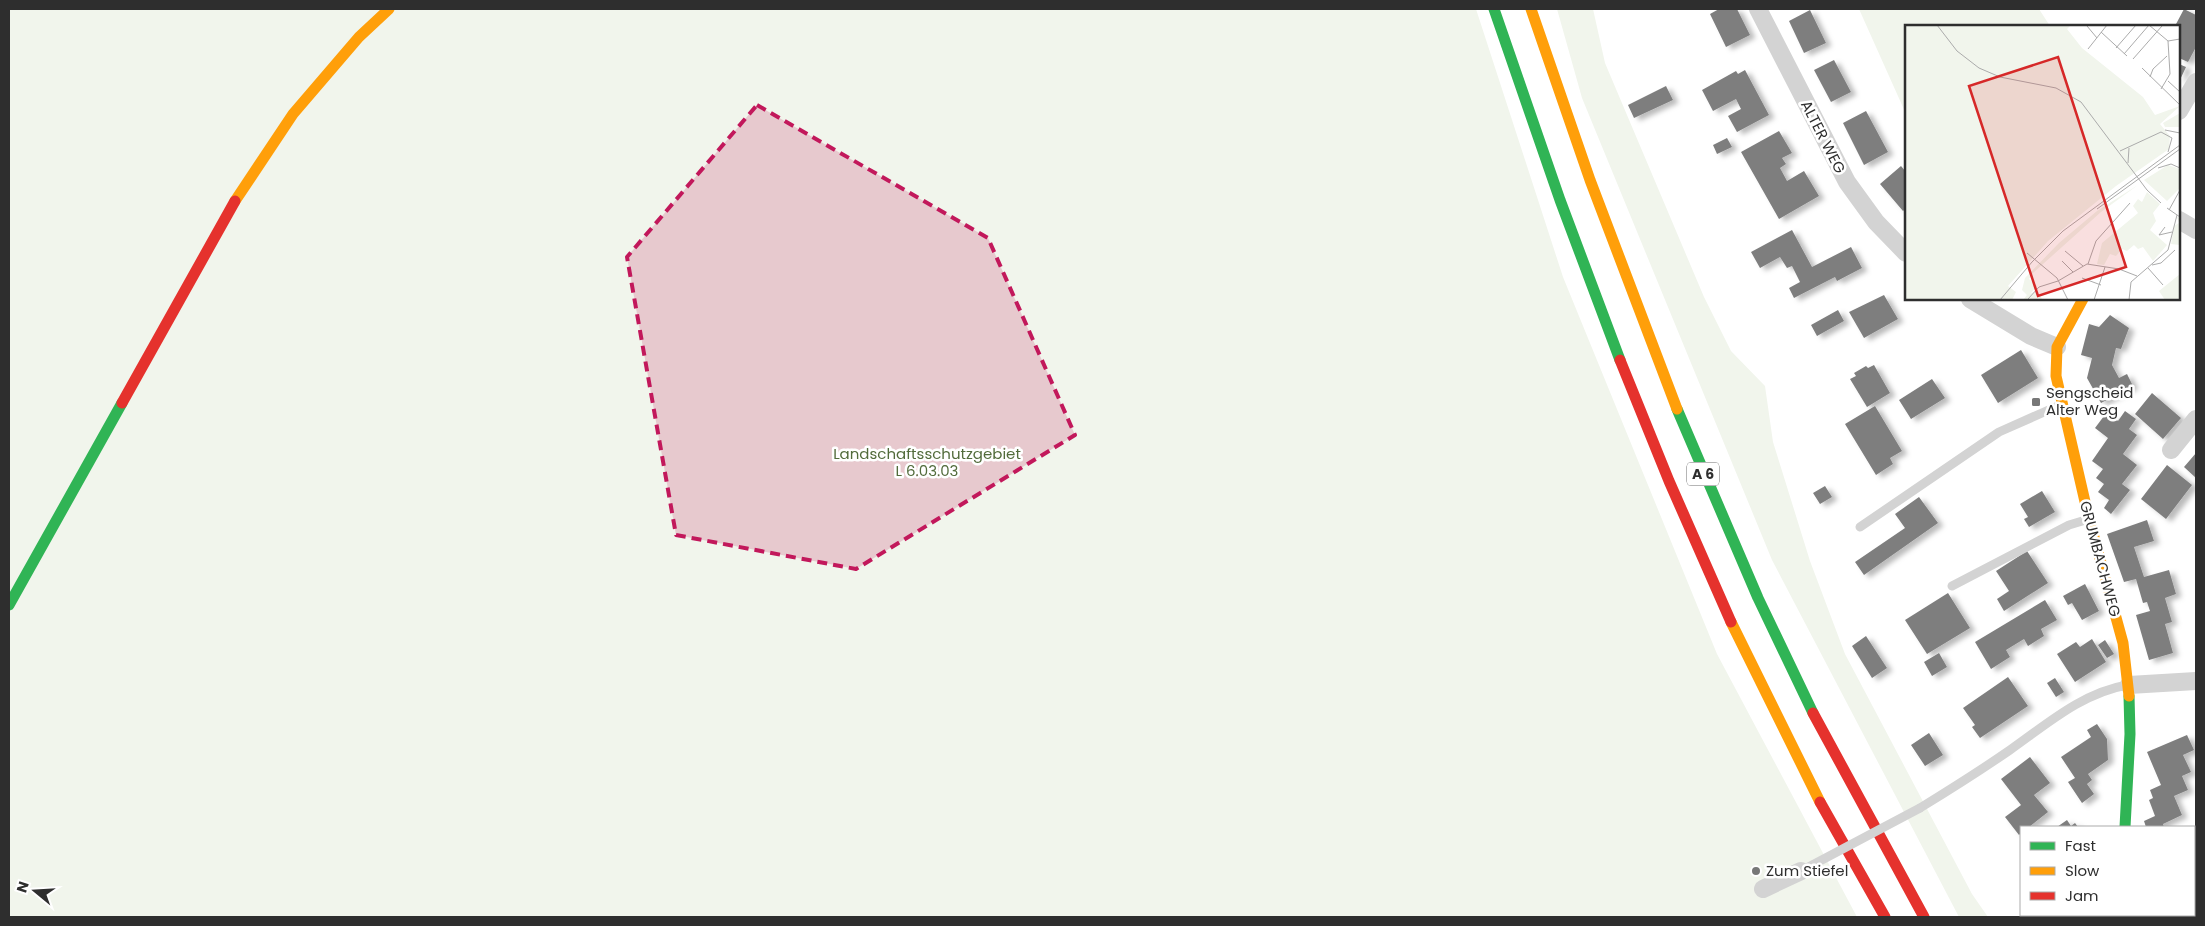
<svg xmlns="http://www.w3.org/2000/svg" width="2205" height="926" font-family="Poppins,sans-serif">
	<style>
		.green { fill: #f1f5ec }
		.building { fill: #7e7e7e; filter: url(#shadow) }
		.lines { fill: none; stroke-linecap: round; stroke-linejoin: round }
		.lane { stroke: #d3d3d3; stroke-width: 9 }
		.street { stroke: #d3d3d3; stroke-width: 18 }
		.fast { stroke: #30b455; stroke-width: 11 }
		.slow { stroke: #ff9f0a; stroke-width: 11 }
		.jam { stroke: #e5322d; stroke-width: 11 }
		.lane-bridge { stroke: #d3d3d3; stroke-width: 9 }
		.marked { fill: #c2185b; fill-opacity: 0.2; stroke: #c2185b; stroke-width: 4; stroke-dasharray: 10 6; stroke-linejoin: round }
		.poi-dot { fill: #777; stroke: #fff; stroke-width: 2 }
		.labels { text-anchor: middle; stroke-width: 5; stroke-linejoin: round; paint-order: stroke }
		.shield { fill: #fff; stroke: #6d6d6d; stroke-width: 1 }
		.shield-label { font-size: 14px; font-weight: bold; fill: #2e2e2e }
		.street-label { font-size: 15px; fill: #2e2e2e; stroke: #fff }
		.poi-label { font-size: 15px; fill: #2e2e2e; stroke: #fff; text-anchor: start }
		.park-label { font-size: 15px; fill: #526b3b; stroke: #fff }
		.inset-road { fill: none; stroke: #ababab; stroke-width: 1 }
		.view { fill: #d62828; fill-opacity: 0.15; stroke: #d62828; stroke-width: 2.5 }
		.inset-edge { fill: none; stroke: #2e2e2e; stroke-width: 2.5 }
	</style>
	<defs>
		<filter id="shadow"><feDropShadow dx="5.5" dy="3" stdDeviation="2.5" flood-color="#0004"/></filter>
	</defs>
	<rect width="100%" height="100%" fill="#fff"/>
	<path class="green" d="M9,9H1476L1563,277L1717,654L1857,917H9Z
		M1557,9H1593L1605,63L1704,297L1731,351L1765,386L1773,442L1810,561L1845,654L1972,894L1988,917H1959L1772,560L1582,98Z
		M1859,9H2039L2050,26H1906V114Z"/>
	<path class="building" d="M1719,9H1737L1750,35L1726,47L1710,14Z
		M2184,9L2196,15V47L2188,62L2179,58V26H2175Z
		M1810,10L1826,43L1804,53L1789,21Z
		M1834,60L1851,92L1831,102L1814,70Z
		M2179,64L2186,67L2179,82Z
		M1745,70L1769,115L1737,132L1728,116L1741,109L1736,99L1713,111L1702,90L1736,71L1738,74Z
		M1666,86L1673,100L1634,118L1628,105Z
		M1866,111L1888,152L1864,165L1843,123Z
		M1779,131L1792,153L1782,158L1786,164L1780,168L1787,181L1804,171L1819,196L1779,219L1741,152Z
		M1727,138L1732,147L1717,154L1713,145Z
		M1901,166L1906,172V208L1903,211L1880,184Z
		M1792,230L1812,267L1851,247L1862,268L1837,281L1835,277L1794,298L1789,288L1800,282L1792,266L1787,268L1780,257L1760,268L1751,252Z
		M1884,295L1898,319L1864,338L1849,312Z
		M1838,310L1844,321L1817,336L1811,325Z
		M2110,315L2129,328L2121,349L2116,348L2112,365L2119,378L2127,374L2133,386L2101,403L2087,378L2092,358L2081,355L2089,324L2099,327Z
		M2021,350L2038,378L1998,403L1981,375Z
		M1874,365L1890,393L1867,407L1850,379L1856,376L1854,373L1866,366L1868,368Z
		M1932,379L1945,398L1911,419L1899,400Z
		M2152,393L2181,418L2163,439L2135,414Z
		M1875,406L1902,451L1890,458L1893,464L1876,475L1845,424Z
		M2125,411L2136,419L2129,429L2137,435L2123,454L2137,465L2122,484L2130,490L2111,514L2104,508L2109,500L2098,492L2104,484L2096,478L2103,469L2092,461L2108,438L2095,428L2107,412L2118,421Z
		M2196,453V478L2184,467Z
		M2167,465L2192,485L2166,519L2141,499Z
		M1825,486L1832,497L1820,504L1813,493Z
		M2042,491L2055,512L2029,527L2024,519L2028,517L2020,504Z
		M1919,497L1938,523L1864,575L1855,562L1905,528L1895,514Z
		M2147,520L2154,541L2134,547L2144,577L2169,570L2176,594L2165,598L2172,622L2165,624L2173,653L2149,660L2136,615L2150,611L2147,602L2143,603L2136,579L2124,582L2107,534Z
		M2027,551L2048,583L2004,611L1997,599L2009,591L1996,571Z
		M2085,584L2099,611L2082,620L2072,603L2068,605L2063,596Z
		M1948,593L1970,628L1927,654L1905,620Z
		M2045,600L2057,620L2041,629L2044,636L2028,646L2024,639L2006,650L2010,657L1991,669L1975,642Z
		M1866,636L1887,668L1872,678L1852,646Z
		M2092,639L2106,662L2075,682L2057,654L2076,642L2080,647Z
		M2105,640L2114,654L2107,658L2098,645Z
		M1939,653L1947,667L1932,676L1924,662Z
		M2008,677L2028,706L1980,738L1972,727L1975,725L1963,708Z
		M2055,678L2064,692L2056,697L2047,683Z
		M2097,724L2107,739L2108,760L2088,774L2092,780L2087,784L2094,794L2082,803L2068,782L2075,778L2061,757L2091,737L2087,730Z
		M1929,733L1943,755L1925,766L1911,745Z
		M2187,735L2194,750L2183,755L2191,772L2182,776L2188,790L2174,796L2182,815L2163,824L2164,827H2146L2144,821L2155,816L2149,800L2153,798L2150,790L2161,785L2147,752Z
		M2030,757L2050,783L2034,795L2048,812L2029,827H2021V833L2019,835L2005,817L2021,805L2001,779Z
		M2067,820L2071,826L2075,823L2078,827H2057Z"/>
	<g class="lines">
		<path class="lane" d="M1860,527L1999,432L2060,405
			M1952,586L2069,525L2089,519
			M1920,808C1951,789 1981,770 2010,750C2047,724 2082,693 2127,685"/>
		<path class="street" d="M1758,9L1847,182L1876,222L1906,253
			M2179,111L2196,82
			M2179,220L2196,230
			M1970,299L2031,336L2057,347
			M2171,450L2196,419
			M2129,685L2196,681
			M1763,889L1801,871
			M2134,915L2135,917"/>
		<path class="fast" d="M1494,9L1560,200L1620,360
			M1677,409L1758,598L1813,713
			M9,605L122,403
			M2125,827L2130,734L2129,696"/>
		<path class="slow" d="M1531,9L1590,180L1677,409
			M235,201L293,114L359,37L389,9
			M2083,299L2057,347L2056,376L2089,519L2123,643L2129,696
			M1731,622L1820,802"/>
		<path class="jam" d="M1620,360L1669,481L1731,622
			M122,403L235,201
			M1813,713L1924,917
			M1820,802L1885,917"/>
		<path class="lane-bridge" d="M1801,871L1920,808"/>
	</g>
	<path class="marked" d="M757,105L988,238L1075,435L856,569L676,535L627,257Z"/>
	<g class="poi-dot">
		<rect x="2031" y="397" width="10" height="10" rx="2.5"/>
		<circle cx="1756" cy="871" r="5"/>
	</g>
	<g class="labels">
		<rect class="shield" x="1687" y="462.5" width="32" height="23" rx="4"/>
		<g class="shield-label">
			<text x="1703" y="479">A 6</text>
		</g>
		<g class="street-label">
			<text transform="translate(1823 137) rotate(63)" y="5">ALTER WEG</text>
			<text transform="translate(2100 559) rotate(75)" y="5">GRUMBACHWEG</text>
		</g>
		<g class="poi-label">
			<text x="2046" y="398">Sengscheid<tspan x="2046" dy="17">Alter Weg</tspan></text>
			<text x="1766" y="876">Zum Stiefel</text>
		</g>
		<g class="park-label">
			<text x="927" y="459">Landschaftsschutzgebiet<tspan x="927" dy="17">L 6.03.03</tspan></text>
		</g>
	</g>
	<g transform="translate(1905 25)">
		<rect width="275" height="275" fill="#fff"/>
		<path d="M0,0H166L162,4L177,23L238,72L250,90L275,81L255,99L265,111L264,124L211,161L143,216L103,261L111,267L107,275H0ZM275,88V102H260L258,98ZM263,140L275,144V163L262,176L239,155ZM233,160L196,187L128,248L124,254L132,261L125,269L131,266L138,275H118L122,270L117,265L120,253L154,218L192,186ZM242,167L255,179L248,188L251,196L245,205L262,220L248,236L238,222L233,224L229,220L222,226L217,224L211,231L205,229L199,240L192,239L197,218L233,188L228,181L233,174L237,177ZM272,192L275,193V220L266,219L269,201L274,198ZM275,249V275H260L254,266Z" fill="#f1f5ec"/>
		<path class="inset-road" d="M32,0L52,26L74,43L95,52L151,63L176,77L242,165L256,178M182,1L192,13M196,7L222,31M211,23L231,0M183,24L202,0M219,29L244,0L263,16L275,14M228,34L257,1M237,43L275,80M245,52L248,44L262,31M263,56L275,67M256,64L265,49L263,16M260,105L275,108M215,126L256,107L267,113L263,127M223,138L224,123M253,143L266,139L275,143M262,183L275,192M192,184L275,124M264,185L275,165M260,202L254,210L267,207M160,226L178,241M122,228L152,253L163,275M157,236L168,247M183,239L191,216L225,178M247,240L256,238L270,225M243,243L258,260M177,253L196,260M123,274L134,262L153,256L182,239L214,244L232,251M95,275L127,237L158,206L275,120M189,275L200,242M224,275L226,257L263,225L272,190"/>
		<path class="view" d="M153,32L221,242L133,271L64,61Z"/>
		<rect width="275" height="275" class="inset-edge"/>
	</g>
	<rect width="2205" height="926" fill="none" stroke="#2e2e2e" stroke-width="20"/>
	<rect x="2020" y="826" width="175" height="90" fill="#ffffff" stroke="#ababab"/>
	<rect x="2030" y="842" width="25" height="8" fill="#30b455" stroke="#ababab"/>
	<text x="2065" y="851" font-size="15" fill="#2e2e2e">Fast</text>
	<rect x="2030" y="867" width="25" height="8" fill="#ff9f0a" stroke="#ababab"/>
	<text x="2065" y="876" font-size="15" fill="#2e2e2e">Slow</text>
	<rect x="2030" y="892" width="25" height="8" fill="#e5322d" stroke="#ababab"/>
	<text x="2065" y="901" font-size="15" fill="#2e2e2e">Jam</text>
	<g transform="translate(35 891) rotate(288)" stroke="#ffffff" stroke-width="4" paint-order="stroke">
	<path d="M0-4L9 19L0 12L-9 19Z" fill="#2e2e2e"/>
	<text y="-8" font-size="14" font-weight="bold" text-anchor="middle" fill="#2e2e2e">N</text>
	</g>
</svg>
